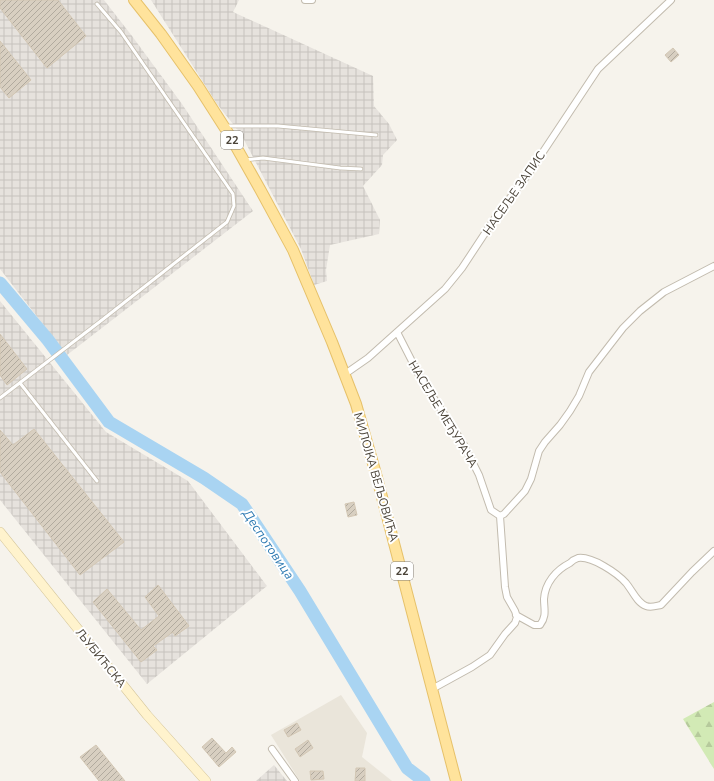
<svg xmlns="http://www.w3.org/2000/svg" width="714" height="781" font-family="'Nunito Sans',sans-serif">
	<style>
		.residential { fill: #eae5da }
		.industrial { fill: url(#industrial-grid) }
		.forest { fill: url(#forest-firs) }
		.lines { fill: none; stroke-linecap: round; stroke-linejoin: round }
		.river { stroke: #a9d4f2; stroke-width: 13 }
		.building { fill: url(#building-hatch); stroke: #d3c7b4 }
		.lane-casing { stroke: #c2bbae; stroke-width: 4.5 }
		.street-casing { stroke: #c2bbae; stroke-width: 8 }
		.secondary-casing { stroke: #d6c79b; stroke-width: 10 }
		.primary-casing { stroke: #e6c16a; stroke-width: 12 }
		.lane { stroke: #fff; stroke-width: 3 }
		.street { stroke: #fff; stroke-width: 6 }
		.secondary { stroke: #fff3cd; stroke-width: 9 }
		.primary { stroke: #ffe39c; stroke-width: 10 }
		.labels { text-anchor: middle; stroke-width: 4; stroke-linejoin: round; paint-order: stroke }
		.shield { fill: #fff; stroke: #817c74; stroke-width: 1 }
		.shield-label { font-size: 11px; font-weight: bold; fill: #4b4439 }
		.street-label { font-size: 12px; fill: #4b4439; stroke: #fff }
		.water-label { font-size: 13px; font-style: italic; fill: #2e7ab2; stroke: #fff }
	</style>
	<defs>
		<pattern id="industrial-grid" width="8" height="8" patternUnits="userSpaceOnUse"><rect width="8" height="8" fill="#e6e2dd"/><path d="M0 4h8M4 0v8" fill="none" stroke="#c7c3be"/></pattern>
		<pattern id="forest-firs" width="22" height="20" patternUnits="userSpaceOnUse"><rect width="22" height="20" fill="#d2eab5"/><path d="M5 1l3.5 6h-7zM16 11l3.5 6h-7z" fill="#b6ca9c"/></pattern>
		<pattern id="building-hatch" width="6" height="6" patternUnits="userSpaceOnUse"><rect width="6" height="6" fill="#d8cfc1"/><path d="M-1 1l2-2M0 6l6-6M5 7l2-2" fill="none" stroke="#b1aa9e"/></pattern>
	</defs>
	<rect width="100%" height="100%" fill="#f6f3ec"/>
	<path class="residential" d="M341,695L367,733L362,757L392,781H300L271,735Z"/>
	<path class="industrial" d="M0,0H104L132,36L182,104L253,211L67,355L0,269Z
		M151,0H239L233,12L373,76L374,106L389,124L397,140L383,155L382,165L363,186L380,220L379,234L330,245L326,270L327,281L314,285L301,249L241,134L217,104Z
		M0,301L106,432L188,481L267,586L147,684L0,500Z
		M274,765L287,781H256Z"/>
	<path class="forest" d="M714,702V769L683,719Z"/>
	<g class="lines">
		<path class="river" d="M0,283L48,340L109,422L204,478L242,504L300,591L407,768L424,781"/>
	</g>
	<path class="building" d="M0,0H58L86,36L47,68L0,8Z
		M0,41L31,80L9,98L0,87Z
		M673,48L679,55L671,62L665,55Z
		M0,334L27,369L7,385L0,375Z
		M34,429L124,542L80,575L0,472V430L13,445Z
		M354,502L357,515L348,517L345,504Z
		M158,585L189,626L175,636L173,632L153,646L157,650L141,662L93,602L107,589L141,630L159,616L145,597Z
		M297,723L301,730L288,737L284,730Z
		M212,738L226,753L232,747L236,752L219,767L202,747Z
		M308,740L313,748L300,757L295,749Z
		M96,745L125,781H99L80,757Z
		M356,768H365V781H355Z
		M310,771H323L324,779L311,780Z"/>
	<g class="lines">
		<defs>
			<path id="lane" d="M226,126H278L376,135
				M245,160L263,158L340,168L361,169
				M20,383L97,481
				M0,398L102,320L227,222L234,206L233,194L121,32L97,4"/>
			<path id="street" d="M305,0H312
				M397,332L420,377L464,445L479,475L491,510L500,516L504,514L525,491L531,479L539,451L545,442L560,425L570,411L579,396L589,372L623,328L640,311L664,292L714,266
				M345,374L368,358L445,289L462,268L497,215L529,173L598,69L671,0
				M516,615L534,625H540C547,616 544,609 544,599C545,583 556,570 570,563C572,561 575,559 578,558C592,556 617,573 626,583C632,590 637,603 646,606C651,608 656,606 661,605L692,572L714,551
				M432,689L472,667L490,655L505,634L515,623L517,617L515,611L507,597L505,587L500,516
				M272,749L295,781"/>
			<path id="secondary" d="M0,532L147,715L206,781"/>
			<path id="primary" d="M134,0L161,34L198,86L230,136L261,191L293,250L332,342L356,404L376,474L456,781"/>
		</defs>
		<use href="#lane" class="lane-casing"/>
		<use href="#street" class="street-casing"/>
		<use href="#secondary" class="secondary-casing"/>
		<use href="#primary" class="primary-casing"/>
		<use href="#lane" class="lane"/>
		<use href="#street" class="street"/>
		<use href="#secondary" class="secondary"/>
		<use href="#primary" class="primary"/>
	</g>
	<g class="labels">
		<g class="shield">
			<rect x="221" y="131" width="22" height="18" rx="3"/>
			<rect x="391" y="562" width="22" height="18" rx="3"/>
		</g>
		<g class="shield-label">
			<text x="232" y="144">22</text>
			<text x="402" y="575">22</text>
		</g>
		<g class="street-label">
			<text transform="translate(514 193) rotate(-55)" y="4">НАСЕЉЕ ЗАПИС</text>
			<text transform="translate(443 414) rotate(59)" y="4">НАСЕЉЕ МЕЂУРАЧА</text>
			<text transform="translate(376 477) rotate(74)" y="4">МИЛОЈКА ВЕЉОВИЋА</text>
			<text transform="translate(101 658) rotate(51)" y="4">ЉУБИЋСКА</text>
		</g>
		<g class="water-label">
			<text transform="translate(269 544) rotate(56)" y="5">Деспотовица</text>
		</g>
	</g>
</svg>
